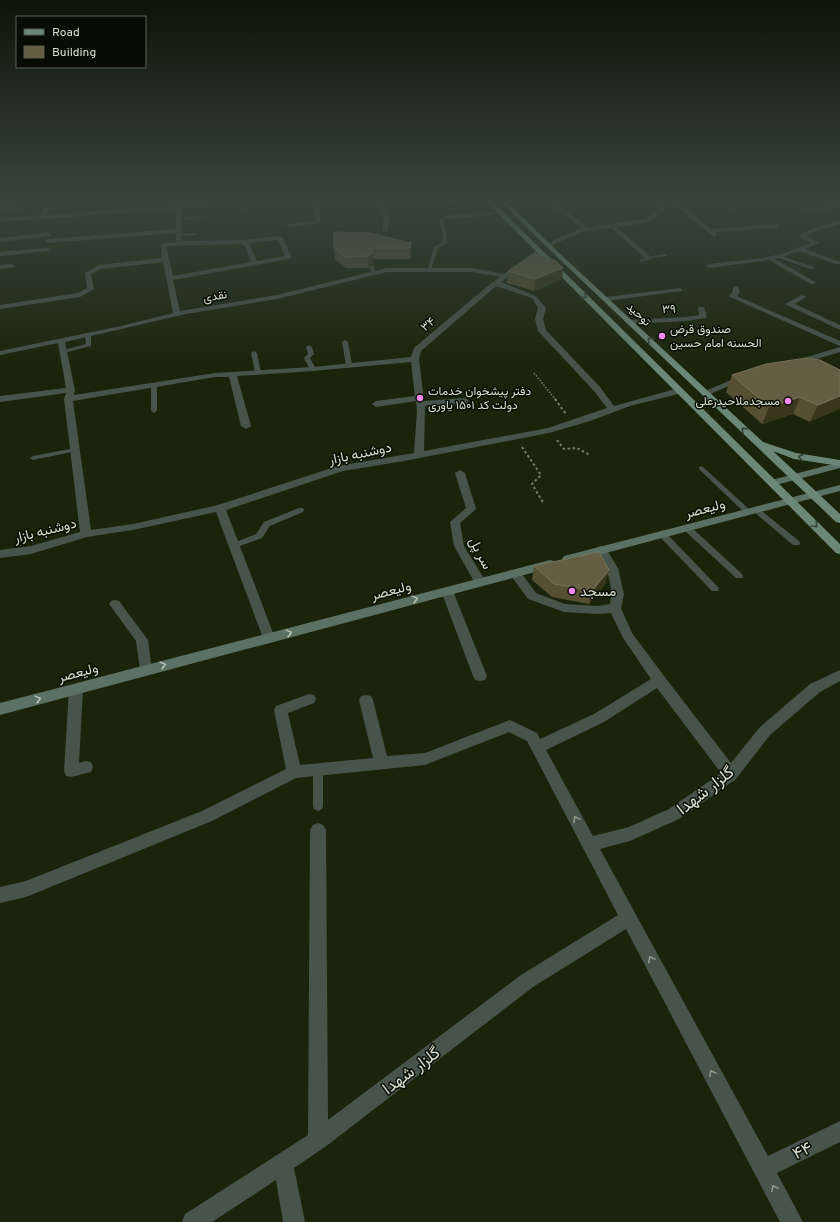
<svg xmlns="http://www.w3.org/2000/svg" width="840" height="1222" font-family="Overpass,Vazirmatn,sans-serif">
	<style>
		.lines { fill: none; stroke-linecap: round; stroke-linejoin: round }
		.path-far1 { stroke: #767f69; stroke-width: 1.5; stroke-dasharray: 1.5 1.5; stroke-linecap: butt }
		.path { stroke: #767f69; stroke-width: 2; stroke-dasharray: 2.5 2.5; stroke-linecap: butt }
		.lane { fill: #47544c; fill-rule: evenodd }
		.street { fill: #47544c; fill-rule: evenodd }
		.secondary { fill: #5b7164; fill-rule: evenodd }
		.primary { fill: #6b8776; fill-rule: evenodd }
		.wall { fill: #564f32 }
		.shaded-wall { fill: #38371b }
		.building { fill: #645f43; stroke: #767359 }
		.oneway { stroke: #354337 }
		.oneway2 { stroke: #b3bfaf }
		.oneway3 { stroke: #909a8e }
		.poi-dot { fill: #f38af2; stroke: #080c03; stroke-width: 1.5 }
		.labels { text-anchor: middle; stroke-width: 3; stroke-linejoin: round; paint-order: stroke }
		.far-street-label { font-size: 12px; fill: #d9e0cf; stroke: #080c03 }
		.far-poi-label { font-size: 12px; fill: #d9e0cf; stroke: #080c03; text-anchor: start }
		.street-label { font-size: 14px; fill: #d9e0cf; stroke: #080c03 }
		.poi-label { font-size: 14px; fill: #d9e0cf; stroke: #080c03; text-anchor: start }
		.near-street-label { font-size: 17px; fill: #d9e0cf; stroke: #080c03 }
	</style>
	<rect width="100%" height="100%" fill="#1a240a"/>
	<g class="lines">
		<path class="path-far1" d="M571,203L608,199
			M534,373L556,400"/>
		<path class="path" d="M555,399L566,414
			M557,440L564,449L577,448L590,455
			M522,447L541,475L532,484L544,504"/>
		<path class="lane" d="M716,199H718L734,209L731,210L716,201Z
			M753,199H758L765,205L762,206Z
			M247,200L249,201L248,210L246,211L244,210L245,201Z
			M104,202L106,203L104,213L102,214L100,213L102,203Z
			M202,216L203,218L178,220L176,219Z
			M445,216L448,217L443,220L447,234L446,244L438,248L431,270L427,271L434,247L442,243L443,234L439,220Z
			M196,233L195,235L179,236L177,235L179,234Z
			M667,254V256H666L647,258L645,257Z
			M778,255L814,267V268L810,269L777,257L776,256Z
			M372,266L374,267L375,273L373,274L371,273L370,267Z
			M88,333L91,335V346L63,353L60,351L86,344L85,335Z
			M345,340L348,342L352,365L349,367L346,365L342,342Z
			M309,345L312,347L314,354L310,358L316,369L313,371L310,369L304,358L308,354L306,347Z
			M254,351L257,353L261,372L258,374L255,372L251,353Z
			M154,383L157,385V411L154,413L151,411V385Z
			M75,448L78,450L77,451L33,460L30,458L33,456Z
			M701,466L703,467L750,510L751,512L750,514H746L699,469V467Z
			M299,508H303L304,510L303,512L270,526L262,538L234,548L230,546L231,544L256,534L264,522Z
			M754,508H758L799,541L800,543L799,545H793L754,512L753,510Z
			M684,526H690L742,574L743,576L742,578H736L684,530L683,528Z
			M659,532H665L718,587L719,589L718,591H712L659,536L658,534Z
			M318,766L321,767L323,770V806L322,809L318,811L314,809L313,806V770L315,767Z"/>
		<path class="street" d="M50,199H56L46,215L251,199H275L181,209L182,241L242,240L280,236L283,238L292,257L289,259L173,280L180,311L277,295L387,268H472L504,274L537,250H541V252L501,282L536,296L546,308L543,319L546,330L600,387L614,406L679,388L683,391L682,393L630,406L590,421L549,433L404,461L343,471L226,510L275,638L273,641L269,643L265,641L263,638L216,512L133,530L87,537L31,554L0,558V550L31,546L80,532L64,399L66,393L0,402V396L66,388L58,343L0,355V351L121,326L173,313L163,262L101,269L91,274L94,289L80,297L0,309V305L78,293L87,288L85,273L99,265L162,258L161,244L176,242V233L48,243L45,241L48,239L176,229L175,209L0,222V218L40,215ZM278,240L285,256L257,261L249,243ZM241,244L245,246L251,262L173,276L166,246ZM387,272H472L500,277L484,289L414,348L411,357L313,367L215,373L74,395L75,390L65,342L186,314L277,299ZM496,286L532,298L538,308L535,319L538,331L594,391L607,408L548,428L424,451L425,406L465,404L469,401L465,398L424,401L419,359L421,351ZM411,362L415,396L376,401L372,404L376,407L416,401L417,411L414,453L338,466L218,505L133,524L91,530L73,401L215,377H229L241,426L246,429L251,426L237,376L313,371Z
			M302,199H347L318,202L321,223L287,227L286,226L289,224L316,221L312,202Z
			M376,199H382L390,220L387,232L382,231L384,220Z
			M466,199H490L442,205L439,203L442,201Z
			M548,199H554L561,207L588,227L645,219L660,208L651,199H657L660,202L699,199H725L680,204L711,229L777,224L780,226L777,228L715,232L717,235L714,237L674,204L663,205L665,209L649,222L617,227L653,259L640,262V260L645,258L611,228L581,232L550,246H546V244L582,228L557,209Z
			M840,204V208L808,212L805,210L808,208Z
			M501,211L503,212V214L446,219L443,217L446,215Z
			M840,220V224L816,231L807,236L819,243L805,249L840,262V264H836L799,251L775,259L815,282V284H811L769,260L709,268L706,266L709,264L763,258L781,254L811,243L800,237V235L812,229Z
			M48,233L51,235L50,236L0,242V238Z
			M47,248L49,249V251L0,256V252Z
			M12,264L15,266L14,267L0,269V265Z
			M736,286L738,287L740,292L737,296L840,341V346L730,297L729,296L733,291V288Z
			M680,288L682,289V291L606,301L602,299L606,297Z
			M802,295L806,297L804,298L795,304L840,325V330L785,304Z
			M698,307H704L707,316L706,318L686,321L629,324L625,322L629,320L686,317L699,315Z
			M840,347V352L797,365L793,363L794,361Z
			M740,376H743L747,378L708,395L705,396L701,393Z
			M460,470L465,473L476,509L460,523L464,546L486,582L484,585H476L454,546L450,522L466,508L455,473Z
			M601,546L605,547L618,568L624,594L621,608L632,633L664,676L731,763L760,727L810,684L840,670V681L820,692L770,735L736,779L679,819L630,841L600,849L768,1156L840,1121V1142L777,1173L803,1222H780L626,929L533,987L325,1147L294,1168L305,1222H283L276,1180L212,1222H182L185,1214L308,1135L310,830L313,825L318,823L323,825L326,830L328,1120L521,975L618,915L527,741L509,732L425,765L296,778L212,821L26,897L0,903V887L26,881L202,811L286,769L274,710L276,706L309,694L314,695L316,699L314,703L288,713L300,765L373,758L359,700L361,696L366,695L371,696L373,700L387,756L425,753L510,720L537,733L540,739L594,714L651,679L623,638L611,613L598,614L564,612L528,599L509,573L511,570H519L536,593L565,604L598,606L610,604C614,584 606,567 595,550L597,547ZM657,688L721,773L669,809L629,827L593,836L546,750L604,722Z
			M447,587L451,588L453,591L487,676L485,680L480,681L475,680L473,676L441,591L443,588Z
			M115,600L119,601L148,640L152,670L151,674L146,675L141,674L140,670L136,641L109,604L111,601Z
			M76,684L81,685L83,689L79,763L86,761L91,762L93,767L91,772L71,777L66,776L64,771L69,689L71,685Z"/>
		<path class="secondary" d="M840,462V468L772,486L767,483L768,481Z
			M840,485V491L568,563L564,562L562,559L564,556L568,555Z
			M550,560L554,561L556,564L554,567L0,715V703Z"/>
		<path class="primary" d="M484,199H490L840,544V554L836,553Z
			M498,199H504L557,251L763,442L796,453L840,460V466L794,459L773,451L840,514V523L836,522L553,253Z"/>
	</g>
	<path class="wall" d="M411,243V253L410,259H373L372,265L369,268H346L335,259L334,248Z
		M508,271L562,279L534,291L507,283Z
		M840,370L810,422L793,414L762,424L726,392L732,375Z
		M534,566L609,570L605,584L589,604L552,597L532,580Z"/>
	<path class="shaded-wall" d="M16,199H18V200L20,211L0,214V203Z
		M411,243V253L410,259V248Z
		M372,248L373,259L372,265L369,268L368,256Z
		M563,268L562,279L534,291L535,279Z
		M840,396V409L810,422L818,405Z
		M800,397L793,414L762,424L769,407Z
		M609,570L605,584L589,604L593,590Z"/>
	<path class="building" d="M0,199H16V201L0,203Z
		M334,232L371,233L411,243L410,248H372V254L368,256L345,257L334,248Z
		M535,254L556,261L563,268L535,279L508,271Z
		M806,358L820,360L840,370V396L818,405L800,397L769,407L732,375L766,364Z
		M599,552L609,570L593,590L554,584L534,566Z"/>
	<defs><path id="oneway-chevron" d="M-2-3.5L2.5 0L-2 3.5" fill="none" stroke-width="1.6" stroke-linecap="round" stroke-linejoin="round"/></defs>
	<g class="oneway">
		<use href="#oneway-chevron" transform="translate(584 296) rotate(45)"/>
		<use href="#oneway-chevron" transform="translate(650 340) rotate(-137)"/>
		<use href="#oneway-chevron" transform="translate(744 430) rotate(-137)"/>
		<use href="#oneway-chevron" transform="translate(801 457) rotate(-169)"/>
		<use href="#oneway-chevron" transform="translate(815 525) rotate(45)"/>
	</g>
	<g class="oneway2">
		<use href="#oneway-chevron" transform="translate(415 599) rotate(-15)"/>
		<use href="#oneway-chevron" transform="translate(289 633) rotate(-15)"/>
		<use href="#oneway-chevron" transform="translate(163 665) rotate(-15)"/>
		<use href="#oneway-chevron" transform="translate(38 699) rotate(-15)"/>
	</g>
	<g class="oneway3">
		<use href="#oneway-chevron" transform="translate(576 819) rotate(-118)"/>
		<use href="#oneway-chevron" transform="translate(651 959) rotate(-118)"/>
		<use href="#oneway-chevron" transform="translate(712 1073) rotate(-118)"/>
		<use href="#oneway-chevron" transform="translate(774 1188) rotate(-118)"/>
	</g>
	<linearGradient id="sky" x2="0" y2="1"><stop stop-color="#0e1406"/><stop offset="0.54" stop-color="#38453e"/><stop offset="1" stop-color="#38453e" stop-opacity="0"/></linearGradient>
	<rect width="840" height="370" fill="url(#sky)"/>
	<g class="poi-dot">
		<circle cx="662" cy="336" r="4"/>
		<circle cx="420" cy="398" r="4"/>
		<circle cx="788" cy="401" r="4"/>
		<circle cx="572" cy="591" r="4"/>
	</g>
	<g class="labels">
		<g class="far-street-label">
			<text transform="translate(215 296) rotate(-10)" y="4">نقدی</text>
			<text transform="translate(669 309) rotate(-3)" y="4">۳۹</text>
			<text transform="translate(639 314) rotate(43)" y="4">توحید</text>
			<text transform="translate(428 324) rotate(-41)" y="4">۳۴</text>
		</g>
		<g class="far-poi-label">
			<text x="670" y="333">صندوق قرض<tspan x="670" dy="14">الحسنه امام حسین</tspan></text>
			<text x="428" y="395">دفتر پیشخوان خدمات<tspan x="428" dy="14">دولت کد ۱۵۰۱ یاوری</tspan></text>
			<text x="780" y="405" text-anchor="end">مسجدملاحیدرعلی</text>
		</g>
		<g class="street-label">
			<text transform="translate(360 453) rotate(-12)" y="5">دوشنبه بازار</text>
			<text transform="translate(705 508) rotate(-15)" y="5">ولیعصر</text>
			<text transform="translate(45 530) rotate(-14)" y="5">دوشنبه بازار</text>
			<text transform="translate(481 553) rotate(63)" y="5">سر پل</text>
			<text transform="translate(391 590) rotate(-15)" y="5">ولیعصر</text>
			<text transform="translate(78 672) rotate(-15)" y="5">ولیعصر</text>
		</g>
		<g class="poi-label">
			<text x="580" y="596">مسجد</text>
		</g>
		<g class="near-street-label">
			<text transform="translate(705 790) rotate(-38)" y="6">گلزار شهدا</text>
			<text transform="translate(411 1070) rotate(-37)" y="6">گلزار شهدا</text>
			<text transform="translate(802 1150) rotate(-26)" y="6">۴۴</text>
		</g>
	</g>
	<rect x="16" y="16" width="130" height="52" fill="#080c03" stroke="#5c6155"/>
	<rect x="24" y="29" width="20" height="6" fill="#6b8776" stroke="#5c6155"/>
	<text x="52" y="36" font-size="12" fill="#d9e0cf">Road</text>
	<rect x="24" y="46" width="20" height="12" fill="#645f43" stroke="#5c6155"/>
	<text x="52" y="56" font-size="12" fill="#d9e0cf">Building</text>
</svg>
